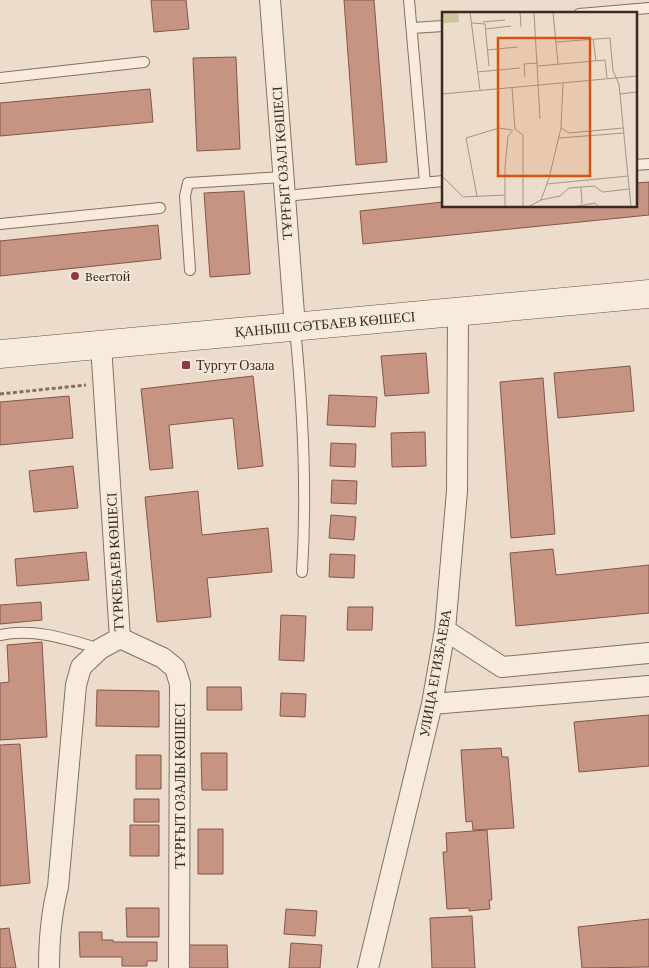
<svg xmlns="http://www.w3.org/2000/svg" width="649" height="968" font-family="'Crimson Pro',serif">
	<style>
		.building { fill: #c79484; stroke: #855548 }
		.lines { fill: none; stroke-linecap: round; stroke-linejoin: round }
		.lane-casing { stroke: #886e60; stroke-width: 12 }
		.street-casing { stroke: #886e60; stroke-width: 22 }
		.secondary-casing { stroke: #6a5043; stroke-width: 29 }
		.path { stroke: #886e60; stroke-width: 3; stroke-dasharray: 4 2.5; stroke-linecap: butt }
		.lane { stroke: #f7ebde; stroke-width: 10 }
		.street { stroke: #f7ebde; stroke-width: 20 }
		.secondary { stroke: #f7ebde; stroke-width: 28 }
		.poi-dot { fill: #923545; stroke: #f4e8da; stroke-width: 2 }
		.labels { text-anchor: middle; stroke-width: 4; stroke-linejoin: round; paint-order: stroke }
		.street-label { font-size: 14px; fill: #392922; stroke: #f4e8da }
		.poi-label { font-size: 14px; fill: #392922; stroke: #f4e8da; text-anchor: start }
		.inset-road { fill: none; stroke: #a49487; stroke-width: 1 }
		.view { fill: #d6540e; fill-opacity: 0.15; stroke: #d6540e; stroke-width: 2.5 }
		.inset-edge { fill: none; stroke: #392922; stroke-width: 2.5 }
	</style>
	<rect width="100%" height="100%" fill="#ecdccb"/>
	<path class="building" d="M151,0H186L189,29L154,32Z
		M344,0H374L387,162L356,165Z
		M236,57L240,149L197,151L193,58Z
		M150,89L153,122L0,136V103Z
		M649,182V215L363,244L360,211L443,202V206H635V183Z
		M244,191L250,274L210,277L204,193Z
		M158,225L161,259L0,276V241Z
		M426,353L429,393L385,396L381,356Z
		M630,366L634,411L558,418L554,373Z
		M253,376L263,466L238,469L233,418L169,425L173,468L150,470L141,389Z
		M543,378L555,534L511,538L500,382Z
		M329,395L377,397L375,427L327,425Z
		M69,396L73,438L0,445V402Z
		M425,432L426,466L392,467L391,433Z
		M331,443L356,444L355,467L330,466Z
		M73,466L78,508L34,512L29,471Z
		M332,480L357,481L356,504L331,503Z
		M198,491L202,535L268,528L272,572L207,578L211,617L157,622L145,497Z
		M331,515L356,517L354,540L329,538Z
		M553,549L556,575L649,565V613L516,626L510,553Z
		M86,552L89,580L17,586L15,559Z
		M330,554L355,555L354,578L329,577Z
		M41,602L42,620L0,624V605Z
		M348,607H373L372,630H347Z
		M281,615L306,616L304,661L279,660Z
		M42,642L47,737L0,740V683L9,682L7,645Z
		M207,687H241L242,710H207Z
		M97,690L159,691V727L96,726Z
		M281,693L306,694L305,717L280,716Z
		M649,715V766L579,772L574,722Z
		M20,744L30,883L0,886V745Z
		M501,748L502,757H508L514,828L473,830L472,821L466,822L461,750Z
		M201,753H227V790H202Z
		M136,755H161V789H136Z
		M134,799H159V822H134Z
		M130,825H159V856H130Z
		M198,829H223V874H198Z
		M487,830L492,900H489L490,909L469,911V908L447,909L443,852H447L446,833Z
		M126,908H159V937H127Z
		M286,909L317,911L315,936L284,934Z
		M472,916L475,968H432L430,918Z
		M649,919V967L582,968L578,927Z
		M9,928L16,968H0V929Z
		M79,932H102V940H113V942H157V961H147V966H122V957H80Z
		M291,943L322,945L320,968H289Z
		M186,945H227L228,968H186Z"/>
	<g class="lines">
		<defs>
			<path id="lane" d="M409,0L425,183
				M579,14L649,8
				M412,28L443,26
				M0,78L144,62
				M635,165L649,164
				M285,196L443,181
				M0,224L160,208
				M190,270L185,196L188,183L283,177
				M295,328C303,409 307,491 302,572
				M0,635C35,628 67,639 100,649"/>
			<path id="street" d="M270,0L295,327
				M101,345L120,638
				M445,630L502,667L649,653
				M120,638L163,658L175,668L180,684L179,968
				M432,704L649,686
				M49,968C49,940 51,914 58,887L76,685L81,667L100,649L120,638
				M368,968L432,704L445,630L457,491L458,312"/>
			<path id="secondary" d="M0,354L649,294"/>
		</defs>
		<use href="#lane" class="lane-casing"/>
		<use href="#street" class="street-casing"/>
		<use href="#secondary" class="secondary-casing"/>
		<path class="path" d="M0,394L86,385"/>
		<use href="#lane" class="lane"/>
		<use href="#street" class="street"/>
		<use href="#secondary" class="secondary"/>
	</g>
	<g class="poi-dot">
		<circle cx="75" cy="276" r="5"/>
		<rect x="181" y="360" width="10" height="10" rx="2.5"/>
	</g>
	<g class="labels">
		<g class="street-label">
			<text transform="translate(282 163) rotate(-94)" y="5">ТҰРҒЫТ ОЗАЛ КӨШЕСІ</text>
			<text transform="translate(325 324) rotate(-5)" y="5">ҚАНЫШ СӘТБАЕВ КӨШЕСІ</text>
			<text transform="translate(115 562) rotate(-93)" y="5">ТҮРКЕБАЕВ КӨШЕСІ</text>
			<text transform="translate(435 673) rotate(-80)" y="5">УЛИЦА ЕГИЗБАЕВА</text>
			<text transform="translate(180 786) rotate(-90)" y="5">ТҰРҒЫТ ОЗАЛЫ КӨШЕСІ</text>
		</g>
		<g class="poi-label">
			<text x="85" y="281">Beerтой</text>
			<text x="196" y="370">Тургут Озала</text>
		</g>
	</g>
	<g transform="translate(442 12)">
		<rect width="195" height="195" fill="#ecdccb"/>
		<path d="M16,0L17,10L0,11V1Z" fill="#cac79f"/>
		<path class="inset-road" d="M28,0L38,78M78,0L79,15M92,0L98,107M111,0L116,52M41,10L63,8M30,11L43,12L47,54M44,17L69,14M151,27L154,49M114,30L168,26L171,59L177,72L189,195M45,38L76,35M96,54L163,48L165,66M35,60L78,56M83,65L82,52L96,51M70,75L73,117M0,82L195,64M178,82L195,80M195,99V123M119,116L127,121L181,116M73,117L81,123V195M117,126L182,121M0,164L21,185L63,183M105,172L186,164M139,175L140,192M35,184L24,126L57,116L70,118M99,188L118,184L127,176L152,174L161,180L187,177M63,195V156L66,124L71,118M86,195L99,188L107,166L119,116L121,71M131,195L153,191L157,195"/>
		<path class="view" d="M56,26H148V164H56Z"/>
		<rect width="195" height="195" class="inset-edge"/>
	</g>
</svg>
